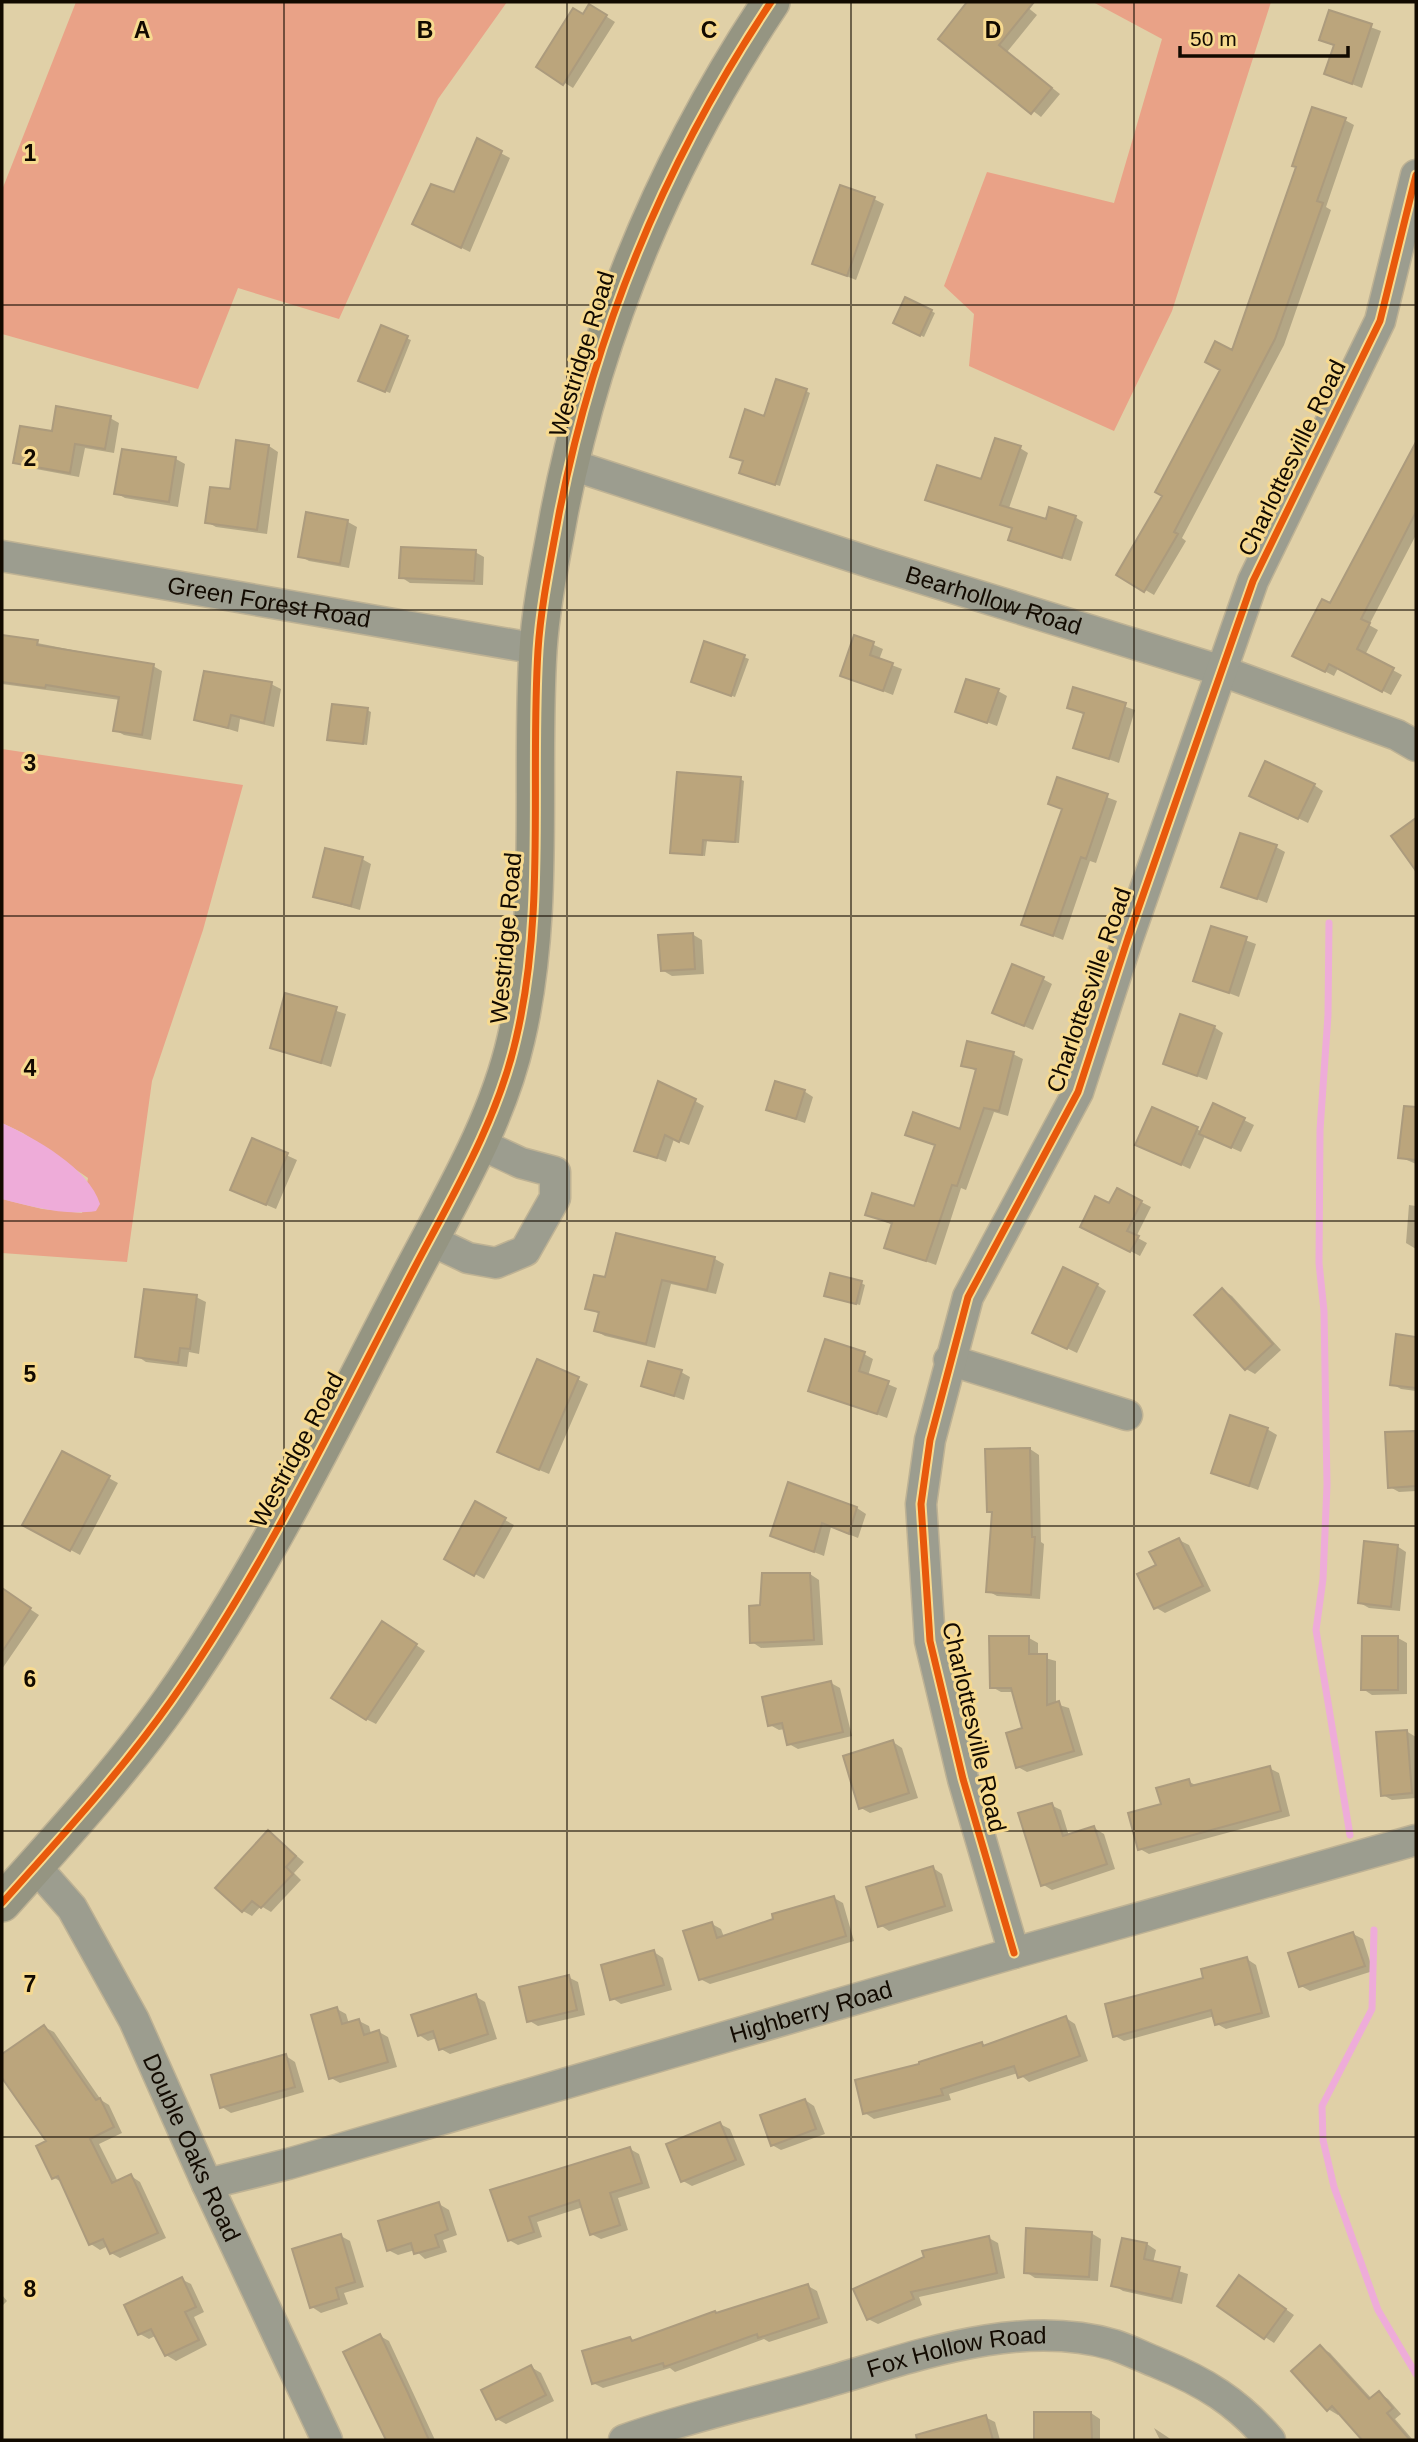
<svg xmlns="http://www.w3.org/2000/svg" width="1418" height="2442" font-family="Arial,sans-serif">
	<style>
		.forest { fill: #e9a287 }
		.water { fill: #eeacd9 }
		.shadow { fill: #0003 }
		.lines { fill: none; stroke-linecap: round; stroke-linejoin: round }
		.stream { stroke: #eeacd9; stroke-width: 7 }
		.building { fill: #bba57c; stroke: #ac9b7d; stroke-width: 2 }
		.minor-casing { stroke: #beb294; stroke-width: 33 }
		.major-casing { stroke: #beb294; stroke-width: 40 }
		.minor { stroke: #9c9d8f; stroke-width: 30 }
		.major { stroke: #959582; stroke-width: 37 }
		.cycleway-casing { stroke: #f7da90; stroke-width: 11 }
		.cycleway { stroke: #e8590c; stroke-width: 7 }
		.grid { fill: none; stroke: #120a00; stroke-width: 2; stroke-opacity: 0.55 }
		.labels { text-anchor: middle; stroke-width: 6; stroke-linejoin: round; paint-order: stroke }
		.street-label { font-size: 24px; fill: #120a00; stroke: #f7da90 }
		.grid-label { font-size: 23px; text-anchor: middle; font-weight: bold; fill: #120a00; stroke: #f7da90; stroke-width: 6; stroke-linejoin: round; paint-order: stroke }
	</style>
	<rect width="100%" height="100%" fill="#e0d0a7"/>
	<path class="forest" d="M76,2H507L438,99L339,319L238,288L198,389L2,334V190Z
		M1093,2H1271L1172,311L1114,431L969,366L974,314L944,286L987,172L1114,203L1162,39Z
		M2,749L243,785L203,930L152,1081L127,1262L2,1253V1199L42,1209L82,1213L88,1178L23,1133L2,1123Z"/>
	<path class="water" d="M2,1123C35,1138 89,1168 100,1204L96,1211C65,1216 32,1207 2,1199Z"/>
	<path class="shadow" d="M970,2H1021L1037,15L1007,52L1060,94L1041,117L940,39Z
		M590,6L615,22L573,88L538,66Z
		M1330,12L1381,31L1362,88L1326,74L1336,47L1321,40Z
		M1345,120L1354,125L1326,207L1331,210L1284,345L1182,538L1186,541L1154,595L1118,574L1165,495Z
		M478,141L510,158L470,252L423,229L455,194Z
		M874,199L884,204L856,280L814,263Z
		M931,311L935,313L924,337L899,325Z
		M382,328L411,340L390,393L364,383Z
		M806,391L810,393L780,486L745,475L765,418Z
		M110,418L119,423L114,453L85,448L79,477L25,467L15,462L53,433Z
		M269,446L278,452L267,534L216,527L207,522Z
		M1020,448L1028,453L1009,508L1047,521L1075,517L1083,522L1071,561L1018,544L1010,540L1013,529L927,499L982,481Z
		M1410,456L1416,460V535L1369,625L1378,630L1365,655L1402,675L1391,695L1338,668L1334,676L1303,660Z
		M176,459L185,464L178,507L125,498L116,493Z
		M307,514L348,522L357,527L349,568L309,561L300,556Z
		M475,552L484,557L483,585L410,583L401,577Z
		M2,636L153,666L162,671L151,740L124,735L115,730L120,700L2,684Z
		M856,637L883,649L879,660L902,669L893,695L842,675Z
		M706,643L749,659L735,697L697,684Z
		M271,684L281,689L274,727L240,719L238,732L196,719Z
		M1074,689L1135,710L1119,763L1075,747L1085,715L1069,707Z
		M998,691L1007,696L997,726L957,711Z
		M367,710L371,712L367,745L329,739Z
		M740,779L744,781L739,843L707,841L705,856L672,852Z
		M1059,779L1117,801L1096,863L1090,861L1063,940L1024,924L1064,810L1050,803Z
		M1314,785L1323,791L1308,823L1261,800Z
		M1276,847L1285,852L1267,903L1223,886Z
		M362,859L371,864L360,910L315,897Z
		M1212,928L1256,944L1239,997L1195,980Z
		M692,934L702,940L704,974L672,976L662,970Z
		M1043,979L1052,984L1033,1030L1004,1017Z
		M287,995L346,1014L331,1067L272,1047Z
		M1214,1027L1223,1033L1207,1080L1165,1064Z
		M1013,1054L1023,1059L1008,1116L994,1112L966,1190L961,1188L936,1265L886,1247L893,1225L867,1214L915,1208L937,1146L908,1134L962,1131L977,1071L963,1065Z
		M804,1091L813,1097L805,1123L768,1110Z
		M695,1101L704,1106L689,1145L674,1139L666,1162L636,1150Z
		M1214,1105L1254,1125L1241,1152L1205,1136L1190,1169L1147,1149L1197,1129L1202,1132Z
		M1406,1108L1416,1109V1164L1400,1157Z
		M253,1140L297,1160L276,1209L232,1190Z
		M1118,1190L1151,1207L1136,1237L1147,1243L1140,1256L1091,1231Z
		M1409,1205L1416,1206V1249L1406,1243Z
		M617,1236L715,1259L724,1264L716,1294L671,1284L655,1348L605,1336L596,1331L600,1314L587,1308L606,1279Z
		M861,1283L865,1285L860,1305L830,1297Z
		M1097,1285L1106,1291L1077,1353L1044,1337Z
		M1223,1290L1232,1296L1281,1350L1255,1374L1246,1369Z
		M196,1297L206,1302L199,1354L189,1352L187,1367L146,1362L137,1356Z
		M1398,1336L1416,1339V1391L1401,1389L1392,1384Z
		M864,1354L873,1359L868,1376L897,1388L887,1418L810,1390Z
		M538,1361L588,1384L549,1474L508,1457Z
		M681,1372L690,1377L684,1400L643,1385Z
		M1267,1429L1277,1435L1258,1490L1213,1473Z
		M1415,1432L1416,1491L1399,1492L1390,1487Z
		M1030,1449L1039,1455L1041,1542L1044,1544L1040,1599L997,1596L988,1591L993,1514L988,1511Z
		M63,1453L118,1483L80,1555L25,1525Z
		M476,1504L514,1525L484,1579L446,1558Z
		M857,1508L866,1514L858,1538L831,1527L824,1556L772,1536Z
		M1179,1540L1189,1545L1211,1591L1165,1613L1155,1607L1158,1566Z
		M1397,1546L1406,1552L1400,1611L1369,1608L1360,1603Z
		M810,1574L819,1580L823,1645L761,1648L752,1642L762,1607Z
		M4,1592L39,1615L2,1669V1596Z
		M392,1629L425,1651L376,1724L366,1719Z
		M1029,1638L1038,1643V1656L1056,1661V1704L1069,1708L1083,1755L1027,1772L1018,1767L1025,1730L1014,1692H1001L992,1687Z
		M1398,1638L1407,1643V1694L1372,1695L1363,1689Z
		M831,1683L840,1688L852,1736L798,1749L789,1744L785,1729L779,1730L770,1725Z
		M1406,1731L1416,1737V1798L1392,1800L1383,1795Z
		M893,1742L902,1748L918,1798L870,1813L861,1808Z
		M1269,1768L1279,1773L1290,1816L1149,1854L1140,1849L1163,1805L1188,1781L1197,1786Z
		M1051,1805L1061,1810L1069,1836L1094,1828L1104,1834L1115,1869L1052,1890L1042,1884Z
		M268,1832L304,1862L294,1873L301,1880L271,1912L261,1906L252,1916L243,1911Z
		M933,1868L942,1874L953,1911L889,1931L880,1925Z
		M834,1898L843,1903L854,1941L710,1984L700,1979L712,1924L721,1929L724,1937Z
		M1353,1934L1363,1939L1373,1971L1310,1991L1301,1986Z
		M654,1952L663,1958L672,1990L621,2004L612,1998Z
		M1247,1959L1256,1965L1270,2017L1226,2029L1217,2024L1215,2016L1124,2041L1115,2036L1205,1979Z
		M568,1977L578,1982L585,2015L538,2026L528,2020Z
		M475,1996L485,2002L497,2039L450,2054L441,2049L437,2038L428,2041L419,2035Z
		M337,2009L346,2014L349,2024L359,2021L369,2026L371,2034L379,2032L388,2037L397,2067L340,2083L331,2078Z
		M1066,2018L1075,2024L1088,2061L1029,2082L1018,2073L949,2094L951,2100L874,2119L865,2113L922,2066Z
		M44,2027L54,2032L101,2100L109,2105L122,2133L99,2144L118,2182L131,2176L140,2182L166,2238L120,2258L111,2253L108,2246L100,2250L91,2244L63,2183L53,2177L49,2142L2,2075V2056Z
		M286,2056L295,2062L304,2092L231,2113L222,2107Z
		M805,2100L814,2106L825,2134L781,2150L772,2145Z
		M720,2124L730,2129L745,2165L692,2186L683,2181Z
		M630,2149L639,2154L650,2188L618,2198L628,2230L601,2239L591,2234L583,2207L537,2222L542,2237L518,2245L509,2240L492,2191Z
		M439,2204L449,2210L457,2235L443,2240L447,2252L425,2259L415,2250L398,2255L388,2250Z
		M1091,2233L1101,2239L1098,2281L1035,2278L1026,2272Z
		M341,2236L350,2241L364,2287L344,2293L348,2304L321,2313L312,2307Z
		M989,2238L998,2243L1005,2278L919,2297L922,2305L878,2324L868,2319L926,2258Z
		M1147,2244L1156,2250L1153,2263L1188,2274L1182,2304L1123,2291L1113,2285Z
		M181,2279L191,2284L204,2312L194,2317L207,2345L176,2361L166,2355L157,2335L149,2339L140,2334Z
		M1249,2283L1294,2315L1274,2343L1220,2306Z
		M808,2286L817,2291L828,2323L769,2342L764,2339L675,2372L670,2368L603,2388L593,2383L630,2339L635,2342Z
		M2,2295L7,2301L2,2306Z
		M380,2336L389,2341L435,2440H382L387,2438Z
		M1320,2347L1330,2353L1372,2399L1379,2393L1388,2399L1401,2414L1395,2419L1413,2440H1365L1340,2412L1338,2415L1328,2409Z
		M531,2367L541,2373L554,2401L506,2424L497,2419Z
		M1091,2413L1100,2419V2440H1036L1035,2414Z
		M985,2417L995,2422L1000,2440H947L944,2429Z
		M1154,2428L1172,2440H1160Z"/>
	<g class="lines">
		<path class="stream" d="M1329,923L1328,1015L1320,1130L1319,1263L1324,1311L1327,1485L1323,1579L1316,1630L1350,1835
			M1374,1930L1372,2009L1322,2106L1323,2140L1334,2187L1378,2310L1416,2374"/>
	</g>
	<path class="building" d="M967,2H1034L999,45L1052,88L1031,114L938,39Z
		M589,4L607,15L563,85L536,67L573,8L583,14Z
		M1329,10L1372,24L1352,84L1324,74L1334,45L1319,40Z
		M1312,107L1346,118L1317,201L1323,203L1302,263L1275,339L1174,532L1178,534L1144,592L1116,575L1162,496L1155,492L1220,370L1205,362L1215,341L1232,350L1296,167L1292,166Z
		M477,138L502,151L461,248L412,224L431,184L454,192Z
		M840,185L875,197L847,276L812,264Z
		M905,297L932,310L920,336L893,323Z
		M381,325L408,336L385,392L358,381Z
		M776,379L807,389L775,485L739,473L743,461L730,457L745,409L764,416Z
		M56,406L111,416L105,449L75,444L70,473L13,463L20,426L52,431Z
		M995,438L1021,446L1000,505L1046,519L1049,507L1076,516L1062,558L1008,540L1012,528L925,500L937,465L981,479Z
		M236,440L269,445L257,530L205,523L210,487L230,489Z
		M1416,442V512L1361,619L1370,623L1357,649L1394,668L1382,692L1329,664L1325,672L1292,656L1322,599L1330,603Z
		M122,449L176,457L169,502L114,494Z
		M306,512L348,520L340,564L298,557Z
		M401,547L476,550L474,581L399,578Z
		M2,635L38,640L37,645L154,664L142,735L113,731L119,697L46,685L45,688L2,682Z
		M854,635L874,642L870,655L893,663L883,691L840,676Z
		M704,641L745,655L731,696L691,682Z
		M204,671L272,682L264,723L231,715L228,728L194,720Z
		M966,679L999,689L987,723L955,712Z
		M1073,687L1126,703L1109,759L1073,748L1084,713L1067,708Z
		M332,704L368,708L363,744L327,740Z
		M1265,761L1315,784L1298,819L1249,796Z
		M677,772L741,777L735,842L703,840L702,855L670,853Z
		M1057,777L1108,794L1086,859L1081,857L1053,936L1021,925L1062,809L1048,804Z
		M1416,818V871L1391,836Z
		M1240,833L1277,845L1257,899L1221,887Z
		M325,848L363,857L351,906L313,897Z
		M1211,926L1247,937L1229,993L1193,981Z
		M693,933L695,969L661,971L658,935Z
		M1012,964L1044,977L1024,1026L992,1013Z
		M285,993L337,1007L321,1063L270,1048Z
		M1180,1014L1215,1026L1197,1076L1163,1064Z
		M967,1041L1014,1052L999,1111L984,1108L957,1186L952,1185L926,1261L884,1248L892,1223L865,1215L872,1193L914,1206L935,1145L905,1135L913,1112L960,1129L976,1069L961,1066Z
		M658,1081L696,1099L679,1142L665,1135L657,1158L634,1151Z
		M775,1081L805,1090L796,1119L766,1110Z
		M1213,1103L1245,1118L1231,1148L1199,1134Z
		M1404,1106L1416,1107V1160L1398,1158Z
		M1152,1107L1198,1127L1181,1165L1135,1145Z
		M252,1138L288,1153L266,1205L230,1190Z
		M1117,1188L1142,1201L1127,1231L1139,1236L1130,1252L1080,1227L1095,1196L1109,1203Z
		M616,1233L715,1257L707,1290L662,1280L646,1344L594,1331L599,1312L585,1309L594,1275L605,1277Z
		M1063,1267L1098,1284L1067,1349L1032,1333Z
		M830,1273L862,1281L856,1304L824,1296Z
		M1222,1288L1273,1344L1245,1370L1194,1315Z
		M144,1289L197,1295L190,1349L180,1348L178,1363L135,1357Z
		M1396,1334L1416,1337V1388L1390,1385Z
		M825,1339L865,1352L859,1371L889,1381L877,1414L808,1391Z
		M537,1359L579,1377L539,1470L497,1452Z
		M648,1361L682,1370L674,1396L641,1386Z
		M1230,1415L1268,1428L1249,1486L1211,1473Z
		M1415,1431L1416,1486L1388,1488L1385,1432Z
		M1030,1448L1032,1537H1035L1031,1595L986,1592L992,1512H987L985,1449Z
		M62,1451L110,1476L70,1551L22,1525Z
		M788,1482L857,1507L849,1534L822,1523L814,1552L770,1536Z
		M475,1501L506,1518L474,1576L444,1559Z
		M1179,1538L1203,1586L1154,1609L1137,1574L1156,1565L1149,1552Z
		M1364,1541L1398,1545L1391,1607L1358,1603Z
		M762,1573H810L814,1640L750,1643L749,1606L760,1605Z
		M2,1588L31,1608L2,1652Z
		M382,1621L417,1644L366,1720L331,1698Z
		M989,1636H1029V1654H1047V1705L1059,1701L1074,1751L1016,1768L1006,1733L1022,1728L1011,1688H990Z
		M1362,1636H1398V1690H1361Z
		M831,1681L843,1732L787,1745L782,1723L768,1726L762,1697Z
		M1407,1730L1412,1793L1381,1796L1376,1732Z
		M893,1740L909,1793L859,1809L843,1756Z
		M1270,1766L1281,1811L1138,1850L1128,1813L1161,1804L1156,1788L1189,1779L1191,1786Z
		M1052,1803L1063,1836L1094,1826L1107,1864L1041,1886L1018,1813Z
		M268,1830L296,1856L286,1867L293,1874L261,1908L252,1901L242,1912L215,1888Z
		M933,1866L945,1906L878,1927L866,1887Z
		M834,1896L846,1936L699,1980L683,1931L712,1922L717,1938L773,1919L772,1914Z
		M1353,1932L1365,1966L1299,1987L1288,1953Z
		M654,1950L664,1985L610,2000L601,1965Z
		M1247,1957L1262,2013L1215,2025L1211,2010L1113,2037L1105,2004L1203,1978L1201,1969Z
		M569,1975L577,2010L527,2022L519,1987Z
		M476,1994L488,2034L439,2050L433,2031L418,2036L411,2015Z
		M337,2007L342,2024L359,2019L364,2035L379,2030L388,2062L329,2079L311,2015Z
		M1066,2016L1080,2056L1018,2078L1014,2066L941,2089L943,2095L863,2114L855,2080L919,2064V2062L982,2042L983,2046Z
		M44,2025L96,2100L100,2098L114,2127L90,2139L112,2183L131,2174L158,2233L110,2254L103,2239L89,2245L58,2176L52,2179L36,2146L46,2141L2,2078V2054Z
		M286,2054L295,2087L220,2108L211,2075Z
		M805,2099L816,2129L771,2146L760,2115Z
		M720,2122L736,2160L681,2182L666,2144Z
		M630,2147L642,2183L610,2193L620,2225L590,2235L579,2200L529,2217L534,2232L508,2241L490,2190Z
		M439,2202L448,2230L435,2235L439,2247L414,2254L411,2243L387,2251L378,2221Z
		M1026,2228L1092,2232L1089,2277L1024,2273Z
		M341,2234L355,2282L336,2288L339,2299L310,2308L292,2249Z
		M989,2236L997,2273L911,2292L914,2299L867,2320L853,2289L924,2257L922,2251Z
		M1122,2238L1147,2243L1144,2259L1180,2267L1172,2299L1111,2286Z
		M1239,2275L1286,2309L1264,2339L1217,2306Z
		M182,2277L196,2307L185,2312L199,2340L165,2356L151,2329L138,2335L124,2305Z
		M808,2284L819,2318L758,2338L757,2334L664,2367L663,2363L592,2384L582,2351L630,2337L632,2341L715,2311L716,2313Z
		M380,2334L408,2393L429,2440H386L343,2352Z
		M1320,2345L1369,2399L1379,2391L1393,2408L1387,2413L1410,2440H1362L1332,2406L1327,2411L1291,2371Z
		M531,2365L546,2395L496,2420L481,2390Z
		M1034,2412H1091L1092,2440H1034Z
		M986,2415L993,2440H917L916,2435Z"/>
	<g class="lines">
		<defs>
			<g id="minor">
				<path id="s1" d="M569,464L875,564L1219,670L1397,735L1416,746"/>
				<path id="s2" d="M2,556L538,649"/>
				<path d="M428,1239L468,1258L496,1263L525,1251L555,1198V1172L521,1163L478,1143"/>
				<path d="M949,1360L1127,1415"/>
				<path id="s3" d="M35,1866L72,1908L134,2020L207,2184L327,2440"/>
				<path d="M1014,1953L963,1779L930,1641L921,1504L930,1440L968,1297L1078,1092L1128,938L1253,581L1380,321L1416,175"/>
				<path id="s4" d="M207,2184L288,2164L1014,1953L1416,1840"/>
				<path id="s5" d="M624,2440C685,2418 750,2404 813,2386C907,2360 1015,2316 1114,2345C1129,2350 1143,2357 1158,2363C1205,2382 1237,2402 1270,2440"/>
			</g>
			<path id="major" d="M2,1903C60,1838 121,1772 171,1701C262,1572 331,1428 404,1288C445,1208 496,1127 516,1039C546,912 530,778 538,650C541,604 551,559 559,514C595,329 667,158 771,2"/>
		</defs>
		<use href="#minor" class="minor-casing"/>
		<use href="#major" class="major-casing"/>
		<use href="#minor" class="minor"/>
		<use href="#major" class="major"/>
		<defs>
			<path id="cycleway" d="M2,1903C60,1838 121,1772 171,1701C262,1572 331,1428 404,1288C445,1208 496,1127 516,1039C546,912 530,778 538,650C541,604 551,559 559,514C595,329 667,158 771,2
				M1014,1953L963,1779L930,1641L921,1504L930,1440L968,1297L1078,1092L1128,938L1253,581L1380,321L1416,175"/>
		</defs>
		<use href="#cycleway" class="cycleway-casing"/>
		<use href="#cycleway" class="cycleway"/>
	</g>
	<path class="grid" d="M284,2V2440M567,2V2440M851,2V2440M1134,2V2440M2,305H1416M2,610H1416M2,916H1416M2,1221H1416M2,1526H1416M2,1831H1416M2,2137H1416"/>
	<g class="labels">
		<g class="street-label">
			<text transform="translate(582 354) rotate(-73)" y="8">Westridge Road</text>
			<text transform="translate(1292 458) rotate(-64)" y="8">Charlottesville Road</text>
			<text dy="8" stroke="none"><textPath href="#s1" startOffset="446">Bearhollow Road</textPath></text>
			<text dy="8" stroke="none"><textPath href="#s2" startOffset="271">Green Forest Road</textPath></text>
			<text transform="translate(506 938) rotate(-85)" y="8">Westridge Road</text>
			<text transform="translate(1089 990) rotate(-71)" y="8">Charlottesville Road</text>
			<text transform="translate(297 1450) rotate(-62)" y="8">Westridge Road</text>
			<text transform="translate(974 1727) rotate(77)" y="8">Charlottesville Road</text>
			<text dy="8" stroke="none"><textPath href="#s4" startOffset="628">Highberry Road</textPath></text>
			<text dy="8" stroke="none"><textPath href="#s3" startOffset="324">Double Oaks Road</textPath></text>
			<text dy="8" stroke="none"><textPath href="#s5" startOffset="345">Fox Hollow Road</textPath></text>
		</g>
	</g>
	<g class="grid-label">
		<text x="142" y="38">A</text>
		<text x="425" y="38">B</text>
		<text x="709" y="38">C</text>
		<text x="993" y="38">D</text>
		<text x="30" y="161">1</text>
		<text x="30" y="466">2</text>
		<text x="30" y="771">3</text>
		<text x="30" y="1076">4</text>
		<text x="30" y="1382">5</text>
		<text x="30" y="1687">6</text>
		<text x="30" y="1992">7</text>
		<text x="30" y="2297">8</text>
	</g>
	<rect width="1418" height="2442" fill="none" stroke="#120a00" stroke-width="7"/>
	<path d="M1180 46v10h168v-10" fill="none" stroke="#120a00" stroke-width="3.5"/>
	<text x="1190" y="46" font-size="21" fill="#120a00" stroke="#f7da90" stroke-width="5" paint-order="stroke">50 m</text>
</svg>
